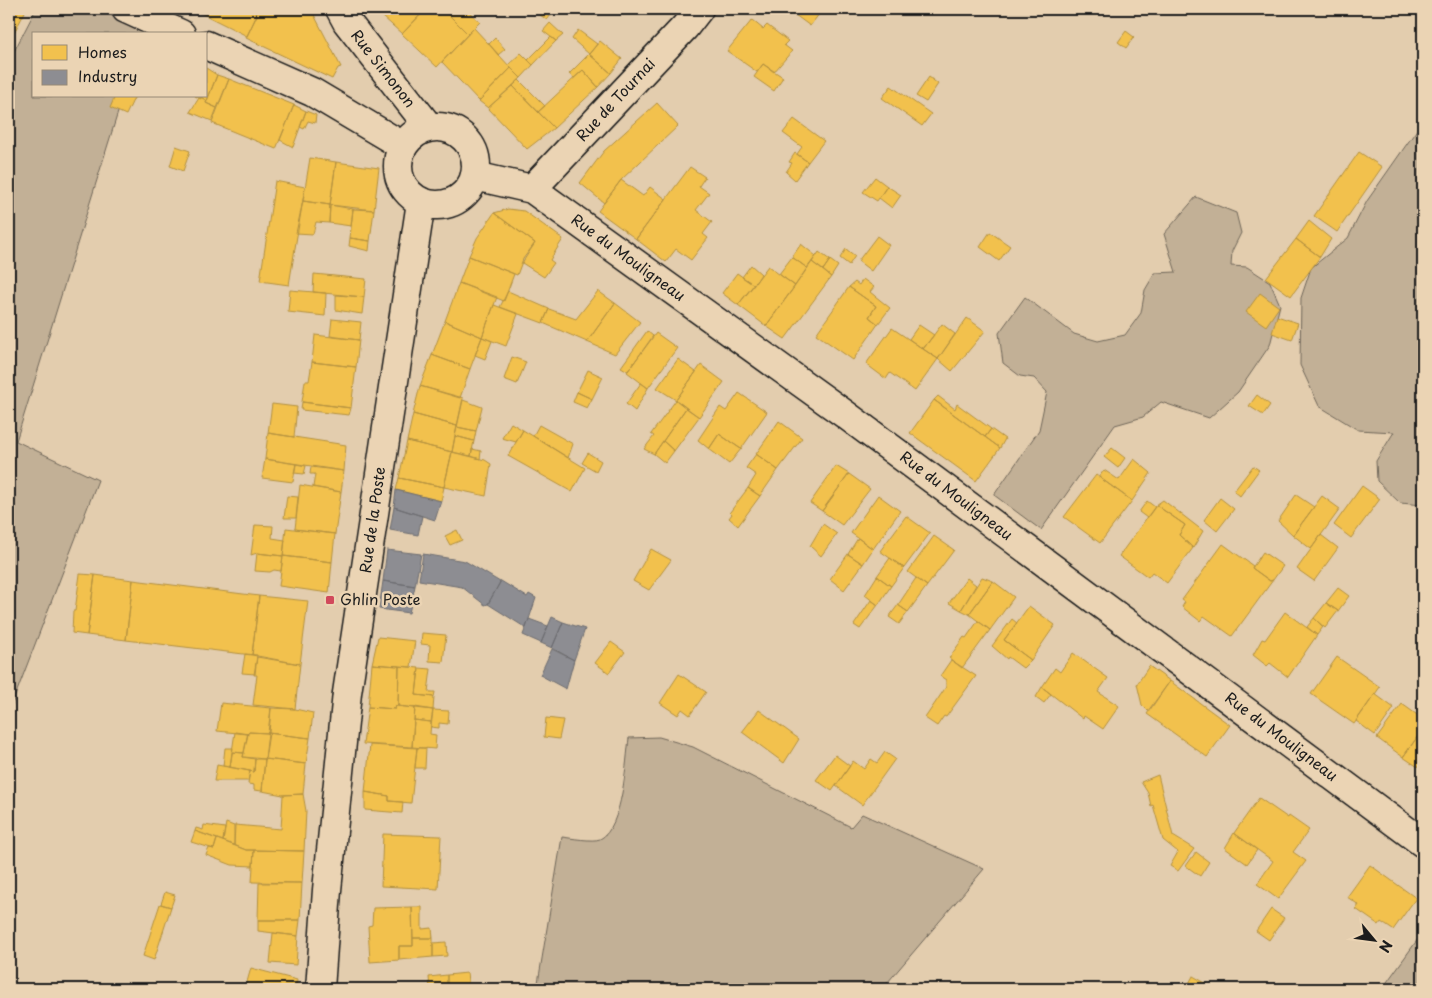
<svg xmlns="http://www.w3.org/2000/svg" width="1432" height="998" font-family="'Playpen Sans',sans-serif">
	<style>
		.green { fill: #c2b096; stroke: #6f6659 }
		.homes { fill: #f2c14e; stroke: #b2903f }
		.industry { fill: #8d8d92; stroke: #6b6b6f }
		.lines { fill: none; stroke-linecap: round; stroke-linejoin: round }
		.street-casing { stroke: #1c1c1c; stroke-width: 31 }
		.secondary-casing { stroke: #1c1c1c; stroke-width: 31 }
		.street { stroke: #ebd4b4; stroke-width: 28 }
		.secondary { stroke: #ebd4b4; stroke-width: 28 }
		.poi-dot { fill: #d1495b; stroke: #ebd4b4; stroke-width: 2 }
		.labels { text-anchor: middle; stroke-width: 5; stroke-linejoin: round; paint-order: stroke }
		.street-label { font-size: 15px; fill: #1c1c1c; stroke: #ebd4b4 }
		.poi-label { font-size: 15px; fill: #1c1c1c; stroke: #ebd4b4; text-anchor: start }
	</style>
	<rect width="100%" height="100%" fill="#e3cdae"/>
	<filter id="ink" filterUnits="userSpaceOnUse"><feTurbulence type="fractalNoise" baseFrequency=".02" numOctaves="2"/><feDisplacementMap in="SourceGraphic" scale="10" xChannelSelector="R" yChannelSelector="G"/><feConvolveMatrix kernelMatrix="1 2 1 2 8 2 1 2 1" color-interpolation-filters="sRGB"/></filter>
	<g filter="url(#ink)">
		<path class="green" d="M36,9H126L147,18L142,34H34V96H123L16,441L98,480L9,712V61Z
			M1423,121V505L1400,503L1377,481L1376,461L1394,432L1358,430L1319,406L1300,365L1301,298L1311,268L1348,238L1367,201Z
			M1196,197L1236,213L1241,233L1232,251L1231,266L1247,267L1270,282L1280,305L1270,345L1238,392L1209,418L1161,402L1143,417L1115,425L1041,530L994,495L1039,430L1047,392L1034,378L1020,376L1003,363L999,333L1025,297L1074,334L1098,341L1125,335L1141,313L1145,290L1155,273L1176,272L1164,234Z
			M659,737L693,747L851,827L862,814L984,869L882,989H537L562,837C570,838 593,842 600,839C623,828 626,761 629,738Z
			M1423,932V989H1382Z"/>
		<path class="homes" d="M9,9H20L25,12L9,42Z
			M193,9H254L257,15L247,36Z
			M254,9H311L341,67L338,68L332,79L246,38L257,15Z
			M379,9H426L402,34L382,16Z
			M426,9H443L468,34L437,67L402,34Z
			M449,9H466L480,22L468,34L446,12Z
			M532,9H556L547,20Z
			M787,9H823L810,26Z
			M752,20L763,29L767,25L788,41L784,45L792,51L774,72L763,64L757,72L727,51Z
			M550,23L563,35L556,41L543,31Z
			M474,28L511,68L479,101L442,62Z
			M578,30L597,44L589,54L572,39Z
			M1126,31L1134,37L1126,48L1118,42Z
			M551,37L556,41L533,65L528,60Z
			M495,38L505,49L498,55L489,44Z
			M600,41L622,59L611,73L589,54Z
			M521,53L533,65L521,78L508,65Z
			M589,54L611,73L598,87L583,70L574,78L569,74Z
			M763,64L783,77L774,91L754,77Z
			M206,68L217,75L207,101L201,97V99L195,96H206Z
			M511,68L521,78L488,108L479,101Z
			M583,70L598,87L554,128L538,112Z
			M217,75L229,79L217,108L206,103Z
			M929,77L938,84L926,102L916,96Z
			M229,79L294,105L276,149L212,123Z
			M519,80L545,106L538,112L513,86Z
			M513,86L554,128L527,149L488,108Z
			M891,86L931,114L922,126L882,98Z
			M115,96H135L126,115L110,108Z
			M201,97L207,101L206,103L217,108L212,121L190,112L199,98Z
			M657,103L678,126L621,180L604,203L580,183L604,151Z
			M294,105L306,111L293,147L280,140Z
			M306,111L316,115L315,123L308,121L304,129L300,127Z
			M794,119L824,141L808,162L797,154L802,147L783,133Z
			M176,146L190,151L183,171L170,166Z
			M1359,152L1382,167L1337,232L1314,216Z
			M795,153L808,162L795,180L786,172L792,163L789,162Z
			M310,158L336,162L330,205L303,201Z
			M336,162L379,168L374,210L330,205Z
			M690,167L705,177L699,186L709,193L696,210L712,222L703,234L708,238L691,260L676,249L666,262L636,239Z
			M875,177L887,186L877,201L863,192Z
			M621,180L643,196L650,187L666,199L636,239L598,211Z
			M275,181L305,187L289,285L260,281Z
			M887,186L901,195L892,208L879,198Z
			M303,201L330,205L329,223L316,222L313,234L296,233Z
			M330,205L353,209L351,226L329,223Z
			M353,209L374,210L370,241L350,238Z
			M508,209L524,211L563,239L550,260L554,263L544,277L522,263L535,243L494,213Z
			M494,213L535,243L523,259L517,275L469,256L477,238Z
			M1309,221L1331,239L1320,257L1296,239Z
			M990,232L1010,246L999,261L980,247Z
			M877,236L889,245L871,271L858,261Z
			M350,238L370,241L369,251L349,246Z
			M1296,239L1320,257L1291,296L1266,278Z
			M801,244L816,256L807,268L792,257Z
			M846,249L855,256L849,265L840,258Z
			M819,252L830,260L823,270L812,262Z
			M469,256L514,274L504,301L459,283Z
			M792,257L807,268L795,286L779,274Z
			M830,260L838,266L831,277L823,270Z
			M812,262L831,277L785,339L766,326Z
			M751,265L761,274L754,285L742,277Z
			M768,266L795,286L766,326L738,305Z
			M737,273L754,285L738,305L722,293Z
			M314,274L366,279L364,297L313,292Z
			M863,279L874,287L870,292L890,308L878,324L869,317L876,306L849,287L855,282L859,285Z
			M459,283L497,297L482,337L445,321Z
			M849,287L876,306L869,317L878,324L853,360L816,334Z
			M290,290L326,293L325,316L288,312Z
			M508,291L549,309L543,323L500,307Z
			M598,291L615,303L587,342L543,323L549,309L576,319Z
			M1260,293L1279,307L1266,326L1246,312Z
			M336,295L364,297L362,314L336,310Z
			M615,303L640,322L615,354L587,342Z
			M494,305L518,314L506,346L482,337Z
			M1277,316L1298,323L1292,340L1272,333Z
			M967,318L985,331L952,371L938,359Z
			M332,319L361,322L359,340L330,336Z
			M445,321L482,337L470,369L432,355Z
			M942,324L955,334L938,359L923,349Z
			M919,325L934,335L923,349L909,339Z
			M892,328L938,359L915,391L890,373L886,379L866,364Z
			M647,331L653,336L628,371L621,367Z
			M656,333L677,348L648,388L627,372Z
			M315,335L359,340L356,367L312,362Z
			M482,337L492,341L485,359L475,355Z
			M432,355L470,369L460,398L420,386Z
			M512,357L526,362L517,384L504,379Z
			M678,359L696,372L676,400L657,388Z
			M312,362L356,367L351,408L302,402L305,381H309Z
			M701,365L724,382L699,417L676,400Z
			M588,370L603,377L592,399L577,392Z
			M641,383L648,388L635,411L626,404Z
			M420,386L463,398L457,426L413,414Z
			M577,392L592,399L587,408L573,402Z
			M739,393L767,412L741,449L719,434L709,449L698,440L720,407L726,411Z
			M1257,395L1270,405L1263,415L1249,406Z
			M938,396L955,409L957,404L991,429L985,437L934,400Z
			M463,400L482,407L476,431L457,427Z
			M676,400L686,408L654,454L644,449L654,436L651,434Z
			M934,400L1000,448L976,481L910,433Z
			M302,402L351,408L349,415L301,410Z
			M272,404L297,407L294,437L268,433Z
			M686,408L699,417L674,451L663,441Z
			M413,414L457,426L452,452L407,441Z
			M779,421L802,438L778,470L756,454Z
			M511,423L523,430L516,442L502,438Z
			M539,425L573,444L568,458L533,436Z
			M457,427L476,431L474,441L455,436Z
			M991,429L1005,439L1000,448L985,437Z
			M523,430L585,468L572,492L508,456Z
			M268,433L346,445L344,471L265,459Z
			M719,434L741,449L729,464L709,449Z
			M455,436L474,441L471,456L452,452Z
			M407,441L452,452L444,487L399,478Z
			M663,441L674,451L665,463L654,454Z
			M1112,448L1125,458L1118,468L1104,457Z
			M472,449L481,451L480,459L471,456Z
			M452,452L485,460L491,464L486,496L444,487Z
			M588,453L601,461L596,471L582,463Z
			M756,454L778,470L760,496L748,488L756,475L746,468Z
			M265,459L296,464L293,482L262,478Z
			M1134,459L1151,473L1132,501L1099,477L1104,470L1119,480Z
			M296,464L306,466L304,474L294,473Z
			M836,466L849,474L822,511L810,503Z
			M1253,466L1259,470L1240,496L1234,491Z
			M311,467L344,471L341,492L313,487L315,474H310Z
			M849,474L870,489L842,525L822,511Z
			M1096,475L1132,501L1100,543L1064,517Z
			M399,478L444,487L441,501L396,490Z
			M300,485L341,492L335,534L295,529Z
			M1362,486L1380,499L1351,538L1334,525Z
			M748,488L760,496L738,526L729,518L732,514L730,512Z
			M878,495L900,511L873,549L851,533Z
			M1296,495L1314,507L1293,535L1278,521Z
			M287,496L298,497L296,518H284Z
			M1322,496L1340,509L1311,549L1293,535Z
			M1220,498L1234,509L1217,531L1204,520Z
			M1163,500L1203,531L1193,548L1179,535L1185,525L1156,505Z
			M1147,501L1155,507L1147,518L1139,512Z
			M1156,505L1185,525L1179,535L1193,548L1167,583L1152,572L1148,577L1119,556Z
			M906,516L930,533L904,568L880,551Z
			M823,524L837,534L821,556L810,546Z
			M255,525L273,526L272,538L285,540L283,556L257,553L251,555Z
			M286,528L335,534L332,562L283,556Z
			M457,530L462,540L450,545L445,536Z
			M1321,535L1338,548L1314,581L1297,569Z
			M934,536L954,550L927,586L908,572Z
			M858,538L873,549L863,564L848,554Z
			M1223,544L1253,566L1252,568L1270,581L1273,580L1232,636L1204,616L1200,621L1182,607L1185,602L1182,600Z
			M651,549L671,560L649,590L633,581Z
			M1263,552L1283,566L1273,580L1270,581L1252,568Z
			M257,553L283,556L281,571L274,570L270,572L255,571Z
			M848,554L863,564L844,590L830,579Z
			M283,556L332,562L329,593L279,586Z
			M890,558L904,568L891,586L877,576Z
			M80,574L95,575L87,635L72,633L73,611H75Z
			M95,575L133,580L126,640L87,635Z
			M877,576L891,586L878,605L865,595Z
			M982,577L993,581L969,614L961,610Z
			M916,578L927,586L908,612L898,605Z
			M967,578L976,585L961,610L949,603Z
			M133,580L259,596L252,655L126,640Z
			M993,581L1014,597L990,630L969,614Z
			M1338,588L1349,596L1338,611L1326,603Z
			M259,596L308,601L300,664L252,655Z
			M871,600L878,605L860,629L854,625Z
			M1326,603L1338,611L1325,628L1314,618Z
			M898,605L908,612L899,624L889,617Z
			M1029,606L1055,625L1031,660L1004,640Z
			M1285,612L1317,635L1288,677L1270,663L1267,666L1253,655L1262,639L1265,640Z
			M1314,618L1323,627L1317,635L1307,627Z
			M1012,619L1017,623L1004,640L1031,660L1023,668L1008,657L1007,659L992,646Z
			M978,621L990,630L962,668L949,658L964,637L966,638Z
			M422,633L446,635L443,662L429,661L430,645L421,644Z
			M378,637L415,641L411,667L372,664Z
			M611,642L625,652L609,673L595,663Z
			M1073,653L1108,678L1098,692L1119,706L1103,729L1084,716L1083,719L1042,687L1055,668L1060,672Z
			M245,654L257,655L255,674L242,673Z
			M257,657L300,664L295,709L253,705L257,675H254Z
			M1337,657L1380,687L1354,724L1311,694Z
			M951,660L976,676L946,717L944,716L937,726L925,718L946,687V680L940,676Z
			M372,664L399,666L398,706H396L395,709L368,707Z
			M399,666L419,668L416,695L434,697L433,710L398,706Z
			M1149,666L1170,681L1148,711L1142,705L1137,684Z
			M419,668L431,669L428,692H435L434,697L416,695Z
			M679,674L706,692L690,715L682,709L678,715L660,703Z
			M1170,681L1230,725L1207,757L1147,714Z
			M1042,687L1051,694L1044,703L1036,697Z
			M1375,694L1394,708L1375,735L1356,721Z
			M221,703L271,708L269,733L248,732V734L217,731Z
			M1402,704L1423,719V729L1403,757L1377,738Z
			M396,706L415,708L412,747L363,744L368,707L395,709Z
			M415,707L433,710L431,722L414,720Z
			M271,708L295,709L313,713L310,738L268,733Z
			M433,710L449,711L448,724L439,723V728L431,727Z
			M759,710L799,739L784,763L742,732Z
			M546,718L563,720L559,739L544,737Z
			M414,720L431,722L430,734L436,735L435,749L412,747Z
			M1423,729V759L1418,767L1403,757Z
			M235,732L248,734L244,753L232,752Z
			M248,732L269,733L265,759L243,757Z
			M268,733L310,738L306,764L265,759Z
			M370,745L417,748L411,803L389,801V796L365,792Z
			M225,748H233L230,767L223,766Z
			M417,748H426L425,768H415Z
			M232,752L244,753L243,757L255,759L254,772L230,767Z
			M885,752L895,759L862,805L836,786L853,761L864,769L871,759L877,763Z
			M835,755L850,766L832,791L816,780Z
			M255,759H265L262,791L254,790V785L248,784L250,771L254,772Z
			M265,759L306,764L303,794L283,795L262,791Z
			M217,765L250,771L248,781H214Z
			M1158,775L1173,836L1194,849L1178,871L1170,866L1178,852L1163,840L1153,805L1151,806L1148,793L1141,782Z
			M365,792L389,796V801L403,802L402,813L365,810Z
			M303,794L306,811L304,851L246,850L234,845L235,825L281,829L283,795Z
			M1259,798L1288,818L1289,816L1309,830L1293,852L1306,861L1278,899L1257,884L1273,861L1234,833Z
			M226,823L234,826V845L223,841Z
			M204,825L225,828L223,841L195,831L196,828L203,830Z
			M195,831L217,839L214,849L191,842Z
			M1234,833L1257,850L1247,864L1225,848Z
			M383,834L441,836L438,889L381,886Z
			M217,839L246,850H254L253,866L232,865L206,855L209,848L214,849Z
			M254,850L304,851L302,883L252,882Z
			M1196,852L1209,862L1200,876L1186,866Z
			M1370,865L1416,898L1393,930L1381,922L1379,925L1356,909L1359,905L1347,897Z
			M259,883H302L300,920H258Z
			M165,892L175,895L171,907L161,904Z
			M160,904L171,907L154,960L143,956Z
			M412,907L413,946H399V960L370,962L368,926L372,925L373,908Z
			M412,907H422V929L432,928L433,938H413Z
			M1271,909L1284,918L1269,940L1256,931Z
			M258,920H300L298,936L258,931Z
			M273,933L298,936L296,965L270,963Z
			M413,938H433V957L399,960V946H413Z
			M446,942L447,956L433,957V943Z
			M251,968L297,980L296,989H245Z
			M467,973L469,989H447V975Z
			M447,975V989H430L429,977Z
			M1193,976L1216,989H1186Z"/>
		<path class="industry" d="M396,490L441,501L435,520L394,507Z
			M394,507L422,516L418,535L390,530Z
			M387,550L421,554L415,586L383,581Z
			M423,554L465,561L500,582L488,604L485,605L462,587L419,580Z
			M383,581L415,586L409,613L379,609Z
			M501,581L527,597L529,594L536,598L526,628L488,604Z
			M552,617L563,622L552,648L541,643Z
			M529,619L548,626L541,643L523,635Z
			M563,622L585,629L574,660L552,648Z
			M552,649L574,660L566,689L540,675Z"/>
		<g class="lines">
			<defs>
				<path id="street" d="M126,9L181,34
					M206,45L312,92L403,146
					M475,176L532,189L846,415L1423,843
					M532,189L685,27L699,9"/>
				<path id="secondary" d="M340,9L347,22L429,127
					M398 166a39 39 0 1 1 78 0a39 39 0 1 1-78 0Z
					M320,989L327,890L347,693L421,202"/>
			</defs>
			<use href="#street" class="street-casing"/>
			<use href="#secondary" class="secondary-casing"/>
			<use href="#street" class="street"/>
			<use href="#secondary" class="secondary"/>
		</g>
	</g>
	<rect class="poi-dot" x="325" y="595" width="10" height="10" rx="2.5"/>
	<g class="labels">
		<g class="street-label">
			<text transform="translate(383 69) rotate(52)" y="5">Rue Simonon</text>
			<text transform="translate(616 100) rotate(-47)" y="5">Rue de Tournai</text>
			<text transform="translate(628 258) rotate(36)" y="5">Rue du Mouligneau</text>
			<text transform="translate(956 496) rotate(37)" y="5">Rue du Mouligneau</text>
			<text transform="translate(373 520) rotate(-82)" y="5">Rue de la Poste</text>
			<text transform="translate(1281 737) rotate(37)" y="5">Rue du Mouligneau</text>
		</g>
		<g class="poi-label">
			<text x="340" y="605">Ghlin Poste</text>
		</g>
	</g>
	<rect width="1432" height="998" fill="none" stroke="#ebd4b4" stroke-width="30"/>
	<rect x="15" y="15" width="1402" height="968" fill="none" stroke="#1c1c1c" stroke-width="2" filter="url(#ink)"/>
	<rect x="32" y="32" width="175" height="65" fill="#ebd4b4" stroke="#988a77"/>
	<rect x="42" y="45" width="25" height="15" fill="#f2c14e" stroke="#988a77"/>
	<text x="78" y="58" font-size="15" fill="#1c1c1c">Homes</text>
	<rect x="42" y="70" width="25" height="15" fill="#8d8d92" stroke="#988a77"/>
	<text x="78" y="82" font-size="15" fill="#1c1c1c">Industry</text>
	<g transform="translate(1374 940) rotate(119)" stroke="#ebd4b4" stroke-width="4" paint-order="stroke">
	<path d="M0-4L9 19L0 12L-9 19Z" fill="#1c1c1c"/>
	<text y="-8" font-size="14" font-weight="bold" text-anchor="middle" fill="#1c1c1c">N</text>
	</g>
</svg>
